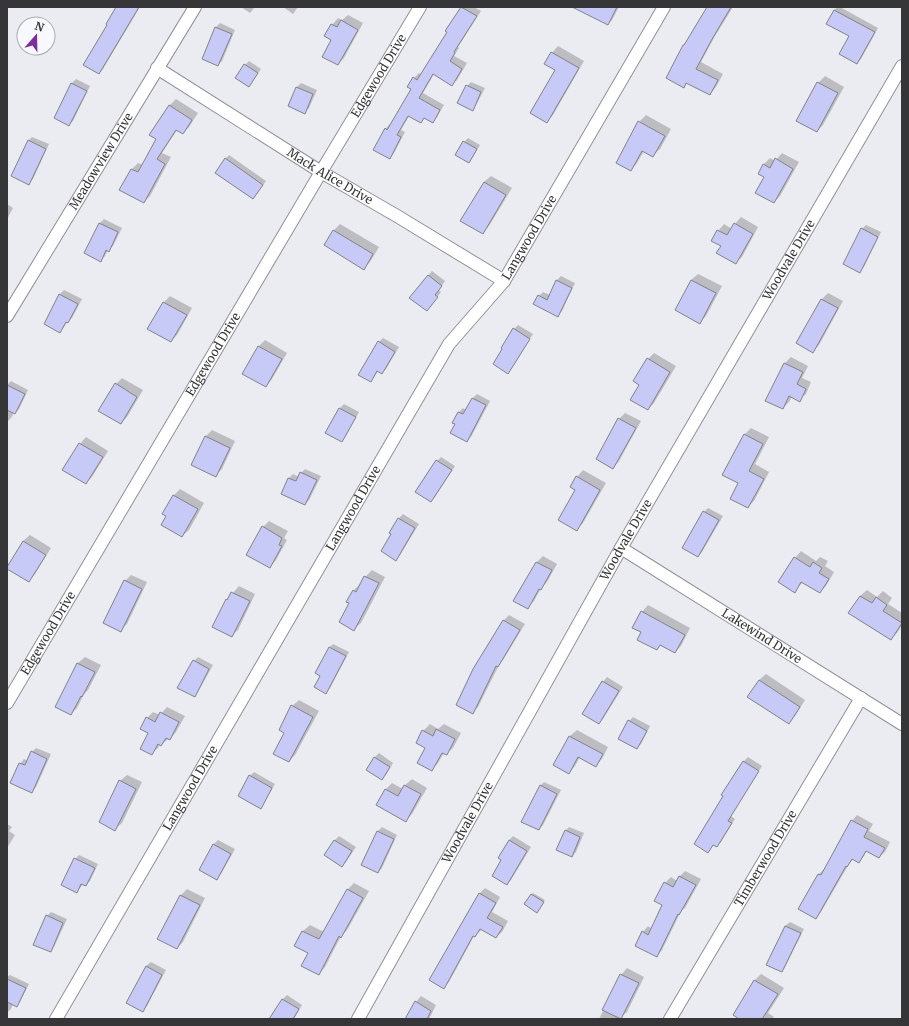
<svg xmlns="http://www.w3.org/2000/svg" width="909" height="1026" font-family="Merriweather,serif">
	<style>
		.shadow { fill: #0003 }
		.building { fill: #c7c9f6; stroke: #828389 }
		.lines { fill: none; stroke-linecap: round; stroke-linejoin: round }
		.street-casing { stroke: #919298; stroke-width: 14 }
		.street { stroke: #fff; stroke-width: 12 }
		.labels { text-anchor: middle; stroke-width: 3; stroke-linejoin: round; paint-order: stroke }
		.street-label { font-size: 12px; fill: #363639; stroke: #f8f9fe }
	</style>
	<rect width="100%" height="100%" fill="#ebebf2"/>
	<path class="shadow" d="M117,7H140L103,69L99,73Z
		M241,7H255L250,13Z
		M283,7H298L293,14Z
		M462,7H474L481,11L458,47L459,48L454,56L467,63L457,80L452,84L434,74L423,93L444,105L437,117L432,122L425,118L421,122L409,116L401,130L405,132L394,153L390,158L385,129L390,124L391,125L412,89L414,78L419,73L422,75L448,32L447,31Z
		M584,7H619L612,20L608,24Z
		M708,7H733L715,36L701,62L723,74L716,87L710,94L688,82L683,86Z
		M838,7H840L878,28L861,59L857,63L850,35L828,24L834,10Z
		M348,15L363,23L344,58L338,64L332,40V25L338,18L342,20Z
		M220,23L235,30L222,61L218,65L216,27Z
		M558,46L584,61L553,115L547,122L556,69L552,53Z
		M249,61L261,69L253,81L249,85L245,65Z
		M825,76L844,87L823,125L817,131L818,83Z
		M76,79L90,86L73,121L69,125L55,117L72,83Z
		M471,82L485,88L476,105L472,109L467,86Z
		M301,83L317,90L309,108L305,112L289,106L297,87Z
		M176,99L198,113L189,127L183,133L177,130L162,153L171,157L150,196L144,202L121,190L132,169L138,163L143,165L157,139L151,135L170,105Z
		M646,115L671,129L660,149L653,155L644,151L637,163L631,170L617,162L639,122Z
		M32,137L49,144L33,179L29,183L28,141Z
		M468,138L480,145L473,157L469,161L464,142Z
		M782,153L799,162L780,196L774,202L765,177L759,173L764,164L770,158L775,161Z
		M229,155L266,181L257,194L253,198L225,159Z
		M491,176L512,188L489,226L483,233L484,182Z
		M7,204L13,208L7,219Z
		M741,217L758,227L742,257L735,263L722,245L713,240L718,231L724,224L732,229L735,224Z
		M104,219L122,228L113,246L108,250L105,256L101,260L100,223Z
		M340,224L379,247L370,262L364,268L325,245L334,230Z
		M866,225L881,232L864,267L860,271L862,229Z
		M432,271L445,281L439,290L441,292L431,306L410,298Z
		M698,274L722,286L706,316L700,322L691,280Z
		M561,276L575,283L562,311L558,315L539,296L543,292L550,295L557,280Z
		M64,290L82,299L72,318L67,322L64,327L60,331L45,323L60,294Z
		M828,293L843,301L819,345L812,352L822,299Z
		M170,296L192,308L177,335L171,341L149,329L164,302Z
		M518,325L533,334L512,368L508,372L514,329Z
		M383,338L399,347L386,369L382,373L378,371L374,377L370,381L379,342Z
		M265,340L287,353L272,379L266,386L258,347Z
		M654,353L676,366L654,403L648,409L641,384L648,359Z
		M791,357L808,366L802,378L811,382L806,394L799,400L792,396L789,402L783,408L784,364Z
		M122,378L143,390L127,417L121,423L116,384Z
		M11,381L28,390L19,409L15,413H14L11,418L7,422V385Z
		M477,394L490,401L471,437L467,441L456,424L459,412L463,408L466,410L473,398Z
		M344,404L359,412L346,436L342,441L327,432L340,408Z
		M625,413L641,421L619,461L613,468L619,419Z
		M751,428L769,437L755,464L769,472L754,501L748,507L739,483L724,474L745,434Z
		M212,430L235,441L222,469L215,476L192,464L206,436Z
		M86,437L108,451L92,477L86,483L80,444Z
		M441,457L455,466L435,497L431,501L416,492L437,461Z
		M305,469L321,476L309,500L305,504L282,493L289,478L293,474L299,477L301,473Z
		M583,470L606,483L583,523L576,530L577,477Z
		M180,489L204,503L189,530L182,536L168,516L174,495Z
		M708,508L723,516L702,552L698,556L704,512Z
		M403,514L419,524L400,555L396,559L392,534L390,532L399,518Z
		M269,521L288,531L284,538L287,540L276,560L270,567L263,527Z
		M30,535L51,548L35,574L29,581L23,541Z
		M801,551L816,561L820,557L828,561L825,566L834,572L826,586L820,592L803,582L794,591L795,558Z
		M543,556L557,564L547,582L541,588L534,601L527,608L515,601L537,562Z
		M372,570L385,577L361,623L354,629L350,603L353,591L360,584L361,585L365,577Z
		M131,575L147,582L127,624L120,631L125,581Z
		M239,586L255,594L238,630L231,636L213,627L227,600Z
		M867,590L877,597L883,591L892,598L888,604L902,613V625L897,633L891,639L860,596Z
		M648,605L690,628L681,646L675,652L661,645L657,649L642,632V612Z
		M509,615L525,624L503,660L499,665L478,707L473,712L474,670L504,620Z
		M333,644L349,652L330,688L326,692L322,675L329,648Z
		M85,657L101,665L88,690L84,694L77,708L71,714L56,706L78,663Z
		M198,657L213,665L198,692L194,696V661Z
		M766,674L805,700L795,716L788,722L759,680Z
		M607,677L623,687L603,719L599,723L584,714L603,682Z
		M299,700L319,711L295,755L289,761L286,732L292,706Z
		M167,707L185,716L176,732L170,739H168L161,745L160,744L158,748L151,754L147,718L153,712L160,715Z
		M633,717L650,726L641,744L637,748L629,721Z
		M430,724L438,729L444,724L461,733L453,748L446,754L444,753L438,763L432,770L423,731Z
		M577,730L608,747L602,759L595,766L580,757L575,766L569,773L554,765L570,736Z
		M36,748L51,754L36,787L32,792L20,764L24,759L28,761L32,752Z
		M379,753L393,763L386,775L382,779L367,769L375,757Z
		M748,757L762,766L731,816L735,819L721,842L717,846L714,844L708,852L744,761Z
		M254,772L275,784L264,803L260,807L250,776Z
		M127,775L142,782L122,823L115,829L120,781Z
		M412,779L427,788L412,814L405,821L377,804L386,789L392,783L403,789L405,785Z
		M544,782L561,790L543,825L539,829L540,786Z
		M857,815L873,824L869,831L890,842L885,852L879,857L867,850L864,856L859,861L854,858L849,864L821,912L816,918L819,874L824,869H825L852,821Z
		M7,824L12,827L9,831L15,835L7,848Z
		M382,827L397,835L382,868L378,872L362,865L378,831Z
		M569,827L584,833L576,852L572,856L565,831Z
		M339,836L356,847L346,862L342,866L326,855L335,840Z
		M513,836L531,847L511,880L507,884L509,840Z
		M218,840L235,849L221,874L217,878L200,869L214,844Z
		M79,855L98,864L90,881L86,885L83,884L81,887L77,891L75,859Z
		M685,871L701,879L685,908L681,911L662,950L657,956L643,932L648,926L652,929L664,905L656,900L665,883L671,877L677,881L680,876Z
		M354,883L369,891L347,930L341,936L325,967L319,974L309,953L296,946L303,931L310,925L324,932L348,889Z
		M485,888L500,897L492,912L508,921L502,932L496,937L482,929L475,936H474L449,982L444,987L479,894Z
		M187,889L205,898L183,942L177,948L159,939L181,895Z
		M533,893L545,900L537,912L525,904Z
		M51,912L67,919L54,947L50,951L47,916Z
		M790,922L804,929L785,967L781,971L767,964L785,926Z
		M151,962L166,970L147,1006L143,1010L146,966Z
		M627,968L644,977L627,1012L620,1018H619L618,1019H599L621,975Z
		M761,974L784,988L768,1013L774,1017L772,1019H741L734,1015L755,980Z
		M10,975L29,984L20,1002L16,1006L13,1004L11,1009L7,1013V977Z
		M287,995L302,1005L294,1019H270L283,999Z
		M421,996L436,1005L429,1019H406L416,1002Z"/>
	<path class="building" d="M116,7H139L99,74L83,65L107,25L106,24Z
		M461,7L477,16L454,52L455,53L450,61L462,69L452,86L433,74L419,98L440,110L433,123L424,118L421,123L408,116L397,135L401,137L390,159L373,150L385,128L387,130L411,89L407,87L413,77L417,80L447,32L445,31Z
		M572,7H617L608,25Z
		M707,7H731L711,41L696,69L718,80L710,95L686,83L684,88L666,78L683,45H684Z
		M834,10L875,32L857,64L839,54L849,36L826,24Z
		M341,20L358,30L338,65L322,57L331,40L324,36L331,24L337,27Z
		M215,27L232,34L218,66L202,59Z
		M551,52L579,68L547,123L530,113L555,70L544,64Z
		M244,64L258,73L249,87L235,78Z
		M817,82L838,93L817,132L796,121Z
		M71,83L87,91L69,126L54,118Z
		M466,85L481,92L473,111L457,103Z
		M296,87L313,94L305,114L288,106Z
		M169,105L192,120L183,134L176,130L157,159L165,164L144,203L119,190L131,169L138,172L156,139L149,135Z
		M638,121L665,136L653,157L642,151L631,171L616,163Z
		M28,140L46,149L29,185L11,176Z
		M463,141L477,149L469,163L455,155Z
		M225,158L263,185L253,199L215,173Z
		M775,158L793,169L774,203L755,193L764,177L758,174L763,164L770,168Z
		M484,182L506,195L483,234L460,221Z
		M99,223L118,232L109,252L106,250L101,262L84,253Z
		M734,223L753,234L736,264L716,253L721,246L711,241L717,230L727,235Z
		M861,228L878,237L860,273L843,264Z
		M333,230L373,254L364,270L324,245Z
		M428,275L442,286L435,295L438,297L427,311L409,298Z
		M556,280L572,288L558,317L533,304L538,295L547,300Z
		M691,280L716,293L700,324L675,310Z
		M59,294L78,304L68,323L66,322L60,333L44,324Z
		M821,299L838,308L813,353L796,343Z
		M163,302L187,315L171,342L147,329Z
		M513,328L530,339L508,374L493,364L502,349L501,348Z
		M378,341L395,352L382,374L377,371L371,382L358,375Z
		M258,346L282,359L266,387L242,374Z
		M647,358L670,372L648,410L630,400L639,385L633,381Z
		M784,363L803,372L797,384L806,389L800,402L789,396L783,409L765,401Z
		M115,383L137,397L121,424L98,411Z
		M7,385L25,394L15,414L7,410Z
		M472,398L486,405L467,442L450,433L455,424L452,423L458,412L463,414Z
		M339,408L356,417L342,442L325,433Z
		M618,418L636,428L613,469L596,459Z
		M744,434L763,444L749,471L764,479L748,508L730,499L738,483L722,475Z
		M205,436L230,448L216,477L191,465Z
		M79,443L103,457L86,484L62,470Z
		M436,460L452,470L431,502L415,492Z
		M300,472L317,480L305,505L281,494L288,478L296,481Z
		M576,476L600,490L577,531L558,520L575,490L570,487Z
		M173,495L198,509L182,537L161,525L166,516L162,514Z
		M703,511L719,520L698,557L682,548Z
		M398,518L415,528L396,561L381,551L391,534L389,533Z
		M262,526L282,538L279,545L282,546L270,568L246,555Z
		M23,541L46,555L29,582L7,569V567Z
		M794,557L810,567L813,562L822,568L819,573L829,579L820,593L801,582L795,593L778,582Z
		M536,562L552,570L541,590L539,589L528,609L513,601Z
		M364,576L379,583L354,631L339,622L349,603L346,602L353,590L356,592Z
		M124,580L142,589L121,632L103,623Z
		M231,592L250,601L232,637L212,627L226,599L227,600Z
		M860,596L872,603L876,597L887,605L883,611L902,623L891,640L848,613Z
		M641,611L685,635L675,653L660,645L657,650L637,640L641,632L632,628Z
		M503,620L520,630L498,667L496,666L473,714L456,705L473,669Z
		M329,647L346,656L326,694L314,687L320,676L315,673Z
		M193,660L209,669L195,697L177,688Z
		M77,663L95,672L82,697L81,696L71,715L55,707Z
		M759,680L800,707L789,724L747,697Z
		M602,681L619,691L599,724L582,714Z
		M291,705L313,717L289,762L273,754L284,733L279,730Z
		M160,712L179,722L170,740L166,738L161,746L158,744L152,755L140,749L148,733L140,729L146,717L155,722Z
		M628,720L647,731L637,749L618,739Z
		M436,729L455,739L447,755L442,753L432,771L417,763L425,748L416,743L422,730L433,736Z
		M569,736L603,754L596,767L578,757L569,774L553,765Z
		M31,751L47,759L32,793L10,783L19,763L25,765Z
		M374,757L390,767L382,780L366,770Z
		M743,761L759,771L728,821L732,823L717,847L713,845L708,853L694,844L723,796L721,795Z
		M249,775L272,788L261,809L238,796Z
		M119,780L136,789L115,831L99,822Z
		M404,785L421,794L406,822L376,805L385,789L398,796Z
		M540,785L557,794L539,830L521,822Z
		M851,820L868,829L864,837L885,848L879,858L866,851L859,863L852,859L847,867L846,866L816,919L798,909L818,874L821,875Z
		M565,830L580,837L572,857L556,850Z
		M377,831L394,839L378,873L361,865Z
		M334,840L352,851L342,867L324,855Z
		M509,840L527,851L507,885L492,876L501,860L498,858Z
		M213,844L231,854L217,880L199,870Z
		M74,858L95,868L86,886L81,884L77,893L61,885Z
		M679,876L696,885L679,915L678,914L657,957L635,946L642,931L648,935L662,905L654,901L664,882L673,887Z
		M347,889L363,898L341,938L339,936L319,975L301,966L308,953L294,946L302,931L319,939Z
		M479,893L496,903L487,918L503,927L496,938L480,929L475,937L473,936L444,989L429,980Z
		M531,894L544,902L537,913L524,904Z
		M180,895L200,905L177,949L157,939Z
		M46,915L63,923L51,952L33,945Z
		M785,926L801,933L782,972L766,965Z
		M146,966L162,975L143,1012L126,1003Z
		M620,974L639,983L621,1019L602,1010Z
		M7,979L26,988L17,1007L7,1002Z
		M754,980L778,994L762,1019H739L733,1015Z
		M282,999L299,1009L293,1019H269Z
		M415,1001L431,1011L427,1019H405Z"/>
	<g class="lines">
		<defs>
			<g id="street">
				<path id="s1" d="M157,68L321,172L397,216L504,281"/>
				<path id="s2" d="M7,316L195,7"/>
				<path id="s3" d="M621,548L902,724"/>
				<path id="s4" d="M7,703L321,172L420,7"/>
				<path id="s5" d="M56,1019L449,344L504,281L664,7"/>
				<path id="s6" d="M358,1019L621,548L902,66"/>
				<path id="s7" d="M670,1019L861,698"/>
			</g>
		</defs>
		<use href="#street" class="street-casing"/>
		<use href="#street" class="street"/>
	</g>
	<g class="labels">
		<g class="street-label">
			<text dy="4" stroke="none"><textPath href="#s4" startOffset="729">Edgewood Drive</textPath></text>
			<text dy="4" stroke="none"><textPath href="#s2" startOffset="181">Meadowview Drive</textPath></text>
			<text dy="4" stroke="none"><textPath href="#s1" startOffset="204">Mack Alice Drive</textPath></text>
			<text dy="4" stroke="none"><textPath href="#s5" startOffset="915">Langwood Drive</textPath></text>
			<text dy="4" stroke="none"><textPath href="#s6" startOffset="873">Woodvale Drive</textPath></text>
			<text dy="4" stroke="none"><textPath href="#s4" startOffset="405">Edgewood Drive</textPath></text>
			<text dy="4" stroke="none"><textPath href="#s5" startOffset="591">Langwood Drive</textPath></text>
			<text dy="4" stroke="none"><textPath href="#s6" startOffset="549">Woodvale Drive</textPath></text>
			<text dy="4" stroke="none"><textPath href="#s4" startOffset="81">Edgewood Drive</textPath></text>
			<text dy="4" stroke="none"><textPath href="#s3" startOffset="166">Lakewind Drive</textPath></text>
			<text dy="4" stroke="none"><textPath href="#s5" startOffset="267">Langwood Drive</textPath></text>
			<text dy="4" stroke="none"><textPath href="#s6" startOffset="225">Woodvale Drive</textPath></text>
			<text dy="4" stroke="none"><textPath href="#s7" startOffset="187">Timberwood Drive</textPath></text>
		</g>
	</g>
	<rect width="909" height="1026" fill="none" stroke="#363639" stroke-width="16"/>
	<g transform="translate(36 36) rotate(20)"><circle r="19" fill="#f8f9fe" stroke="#aaabaf"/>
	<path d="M0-3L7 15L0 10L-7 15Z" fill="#7f2c9c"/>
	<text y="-6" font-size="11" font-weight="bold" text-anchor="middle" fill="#363639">N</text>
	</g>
</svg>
